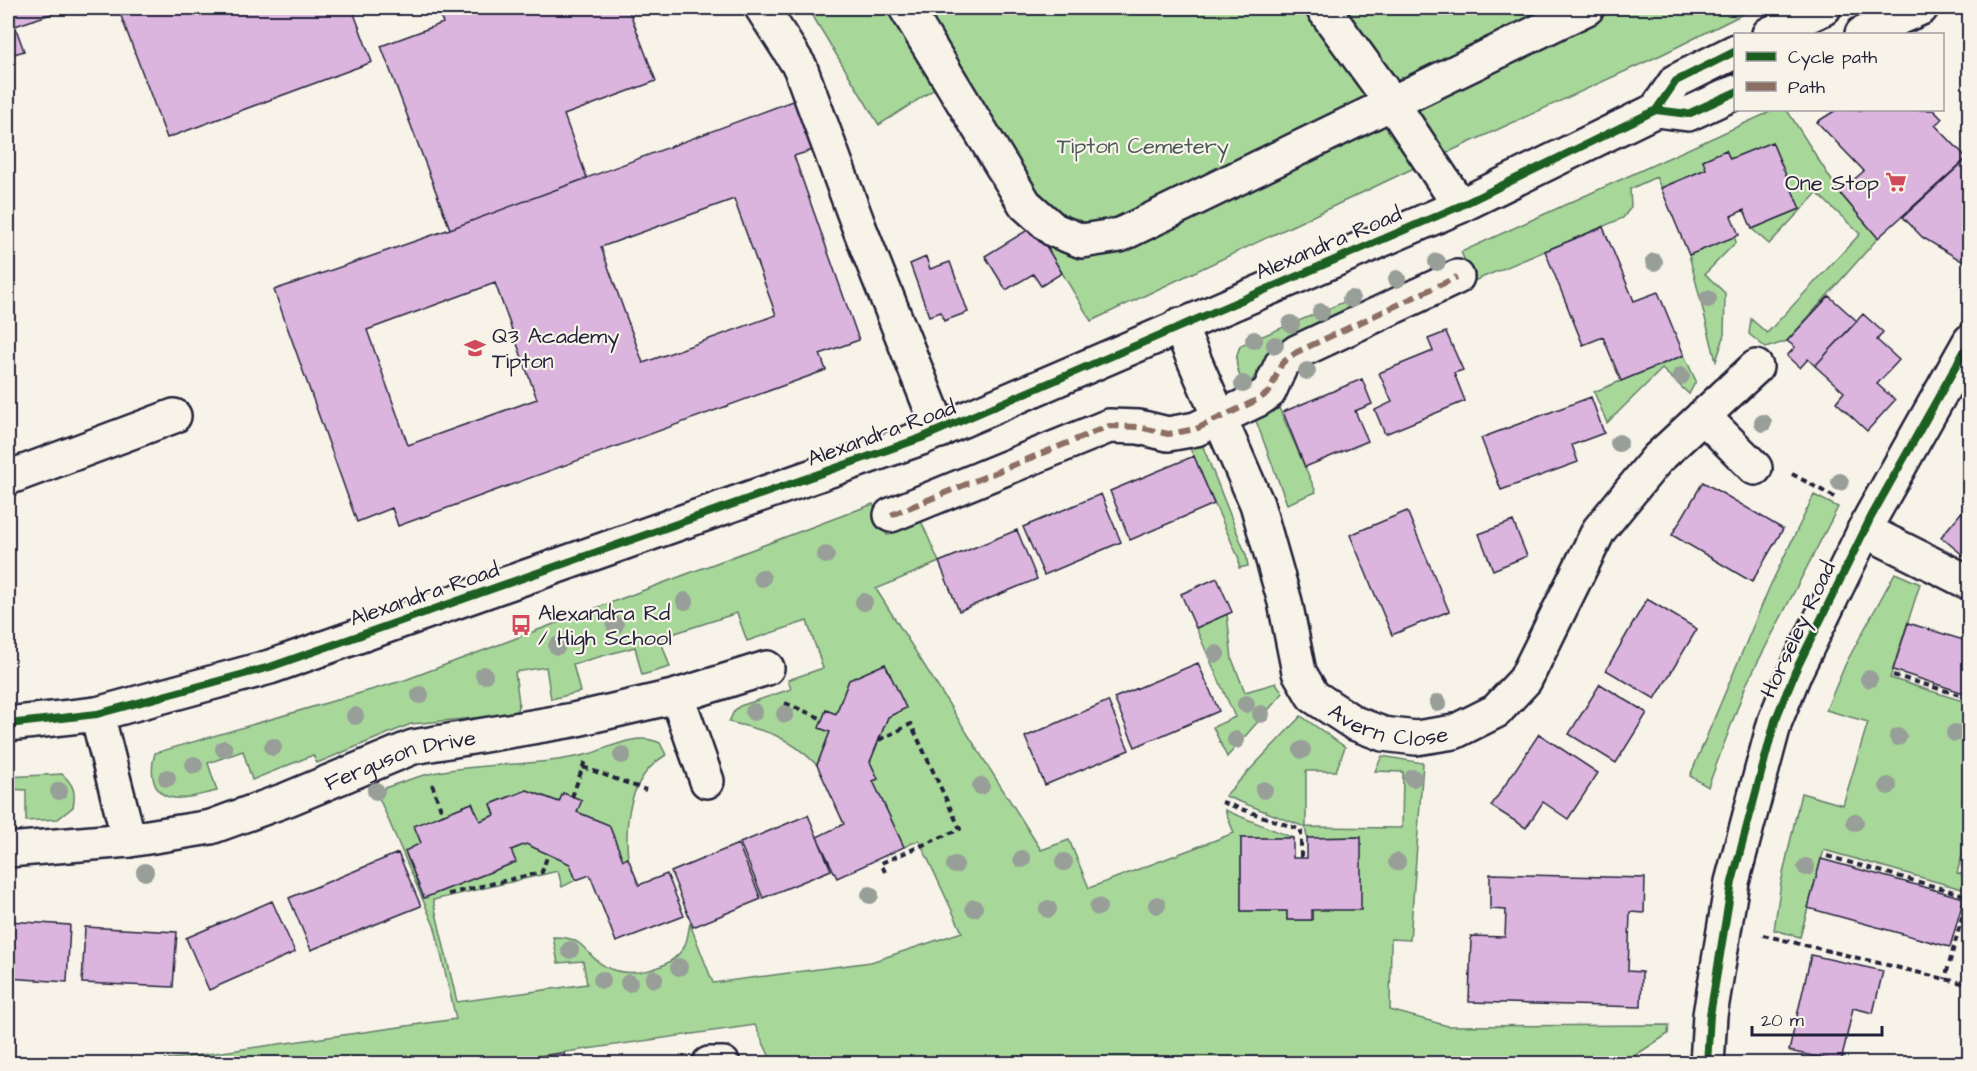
<svg xmlns="http://www.w3.org/2000/svg" width="1977" height="1071" font-family="'Architects Daughter',sans-serif">
	<style>
		.green { fill: #a7d899; stroke: #647d6a; stroke-width: 1.5 }
		.building { fill: #dbb5de; stroke: #22223b; stroke-width: 1.5; fill-rule: evenodd }
		.lines { fill: none; stroke-linecap: round; stroke-linejoin: round }
		.minor-casing { stroke: #22223b; stroke-width: 38 }
		.major-casing { stroke: #22223b; stroke-width: 38 }
		.path { stroke: #22223b; stroke-width: 4; stroke-dasharray: 6 4.5; stroke-linecap: butt }
		.minor { stroke: #f7f3e8; stroke-width: 33 }
		.major { stroke: #f7f3e8; stroke-width: 33 }
		.quiet { stroke: #8d6e63; stroke-width: 6; stroke-dasharray: 12 6; stroke-linecap: butt }
		.cycleway-casing { stroke: #f7f3e8; stroke-width: 11 }
		.cycleway { stroke: #1b5e20; stroke-width: 8 }
		.tree { fill: #989e98 }
		.labels { text-anchor: middle; stroke-width: 4.5; stroke-linejoin: round; paint-order: stroke }
		.park-label { font-size: 22px; fill: #4a5957; stroke: #f7f3e8 }
		.poi-label { font-size: 22px; fill: #22223b; stroke: #f7f3e8; text-anchor: start }
		.street-label { font-size: 22px; fill: #22223b; stroke: #f7f3e8 }
	</style>
	<rect width="100%" height="100%" fill="#f7f3e8"/>
	<filter id="ink" filterUnits="userSpaceOnUse"><feTurbulence type="fractalNoise" baseFrequency=".0167" numOctaves="2"/><feDisplacementMap in="SourceGraphic" scale="12" xChannelSelector="R" yChannelSelector="G"/><feConvolveMatrix kernelMatrix="1 2 1 2 8 2 1 2 1" color-interpolation-filters="sRGB"/></filter>
	<g filter="url(#ink)">
		<path class="green" d="M808,8H1755L1663,54L1431,160L1091,321L1034,226L942,84L879,125Z
			M1774,110H1787L1839,192L1878,238L1787,341L1766,348L1749,334L1751,319L1767,333L1860,234L1817,193L1769,244L1752,229L1800,209L1772,142L1730,159L1726,151L1703,160L1706,169L1661,188L1656,177L1630,189L1631,207L1623,218L1474,281L1461,252Z
			M1734,236L1736,242L1705,274L1725,293L1724,337L1716,361L1689,255Z
			M1351,299L1354,311L1273,351L1259,368L1246,392C1240,376 1231,362 1241,345Z
			M1684,355L1696,381L1689,394L1662,369L1607,423L1594,392Z
			M1279,408L1316,492L1287,504L1255,418Z
			M1202,444L1246,555L1248,566L1239,568V559L1189,446Z
			M1814,495L1838,507L1746,685L1708,787L1690,776L1770,586Z
			M873,504L887,535L921,521L939,562L876,589L1041,850L1069,840L1089,888L1234,833L1225,810L1293,838H1241V911H1287V920H1312V910L1360,837L1307,838L1305,827L1225,796L1301,716L1345,747L1336,771H1306V827L1402,828L1403,772L1375,771L1382,756L1423,763L1410,940L1391,939L1390,1010L1448,1026L1669,1025L1668,1034L1628,1060V1064H773L755,1025L481,1064H136L456,1019L435,928L376,791C395,785 413,777 433,773C484,762 538,767 589,754C612,747 636,732 660,743L666,755C630,776 624,819 628,858L623,860L609,825L577,812L563,793L559,802L527,790L491,804L495,815L480,821L472,803L415,826L421,843L405,851L424,898L515,862L511,850L526,844L570,864L576,880L562,887L558,871L433,900L457,1002L587,984L583,961L558,963L553,937C588,937 581,953 606,967C630,979 670,970 684,947C688,940 688,931 690,924L713,983L871,962L962,932L919,840L904,847L873,781L878,778L870,762L888,717L906,708L885,664L849,680L836,714L826,710L820,728L830,732L817,765C788,736 768,731 729,722L734,711L740,706L791,689L788,680L823,668L807,621L747,641L737,613L660,638L670,667L642,675L635,647L573,664L580,692L551,699L546,667L515,672L519,703L516,714L411,724L317,763L313,755L252,780L243,751L208,763L217,791C196,795 163,809 154,782C151,772 152,763 155,753L405,680Z
			M1895,573L1920,584L1890,678L1969,703V831L1957,873L1969,876V891L1824,850L1800,937L1774,930L1781,883L1801,793L1843,805L1868,722L1826,710L1846,663Z
			M1227,614L1232,659L1245,692L1276,683L1283,693L1227,757L1213,727L1235,717L1196,628Z
			M62,774C74,785 76,792 73,807L58,819L26,821V790L8,789V777Z"/>
		<path class="building" d="M8,8H69L15,26L24,51L8,56Z
			M118,8H352L372,62L167,138Z
			M437,8H628L656,81L564,115L587,178L450,229L381,46L443,23Z
			M795,100L813,150L794,156L859,340L820,354L826,370L398,526L392,508L357,522L274,290L450,229ZM734,199L776,315L643,363L601,247ZM495,283L537,399L408,445L367,330Z
			M1836,110H1933L1942,119L1935,125L1967,158L1878,238L1839,192L1864,171L1817,122Z
			M1772,142L1800,209L1752,229L1744,210L1731,216L1739,235L1689,255L1661,188L1706,169L1703,160L1726,150L1730,159Z
			M1970,156V266L1922,237L1903,217Z
			M1034,226L1062,273L1041,286L1033,274L1006,290L985,256Z
			M1603,227L1634,301L1658,292L1684,355L1621,381L1603,337L1583,345L1545,251Z
			M926,257L930,269L950,262L968,312L944,321L941,312L929,316L910,264Z
			M1829,296L1857,321L1815,366L1808,359L1800,368L1787,356L1795,347L1787,341Z
			M1863,314L1883,332L1877,340L1899,360L1877,384L1895,400L1867,431L1836,402L1844,392L1815,366Z
			M1446,332L1463,370L1454,373L1465,401L1385,434L1375,410L1392,402L1379,373L1433,351L1428,339Z
			M1362,379L1372,404L1355,411L1368,441L1305,467L1283,412Z
			M1591,397L1604,433L1572,445L1578,462L1501,490L1481,438Z
			M1194,456L1214,504L1130,540L1110,491Z
			M1703,482L1783,529L1752,582L1672,535Z
			M1101,494L1121,542L1044,575L1023,527Z
			M1970,502V561L1941,537Z
			M1407,511L1449,611L1392,635L1350,535Z
			M1513,521L1527,556L1493,570L1479,534Z
			M1017,530L1037,579L959,611L939,562Z
			M1217,578L1232,612L1196,628L1181,594Z
			M1647,599L1697,629L1655,699L1606,670Z
			M1908,623L1970,642V695L1893,670Z
			M1198,663L1219,711L1135,747L1114,698Z
			M885,664L906,708L888,717L870,762L878,779L873,781L904,847L837,878L817,837L844,824L817,765L830,732L819,728L826,710L836,714L849,680Z
			M1600,684L1647,713L1616,763L1569,734Z
			M1108,701L1129,750L1045,785L1025,737Z
			M1539,734L1598,773L1568,819L1543,802L1526,828L1491,806Z
			M527,790L559,802L563,793L582,800L577,812L609,825L623,860L628,858L639,885L667,874L684,916L616,942L590,875L576,880L570,864L526,844L511,850L516,862L424,898L405,851L421,843L414,826L472,803L480,821L495,815L491,804Z
			M808,815L831,870L763,898L740,843Z
			M1361,837V910H1312V920H1287V911H1241V838H1293V858H1307V838Z
			M738,844L761,899L693,927L671,872Z
			M398,853L421,906L311,950L289,898Z
			M1821,859L1964,898L1950,947L1808,908Z
			M1490,874L1645,878L1644,913L1630,912L1628,971L1642,972L1641,1007L1469,1002L1471,936L1505,937L1506,910L1490,909Z
			M272,901L295,952L209,990L186,938Z
			M8,921L70,925L67,982L8,978Z
			M85,927L177,932L173,987L82,983Z
			M1811,955L1883,971L1873,1013L1853,1008L1841,1062L1789,1051Z
			M564,1053L566,1064H481Z"/>
		<g class="lines">
			<defs>
				<g id="minor">
					<path d="M762,8L800,67L859,227L940,431"/>
					<path d="M906,8L1025,204L1054,230L1082,241L1120,235L1392,103L1460,206"/>
					<path d="M1323,8L1392,103L1587,8"/>
					<path id="s1" d="M1179,325L1257,504L1285,602L1299,672L1313,696L1354,723L1383,734L1416,738L1454,732L1496,711L1525,680L1599,530L1657,459L1756,367"/>
					<path d="M1703,416L1755,468"/>
					<path d="M8,478L174,416"/>
					<path d="M891,515L1109,426L1139,427L1168,434L1196,429L1259,399L1269,392L1282,363L1297,352L1457,277"/>
					<path d="M1864,530L1970,583"/>
					<path d="M677,696L707,781"/>
					<path d="M97,714L129,840"/>
					<path id="s2" d="M8,850L129,840L211,827L288,799L413,747L573,720L677,696L767,668"/>
					<path d="M709,1064H723"/>
					<path d="M1707,1064L1710,1015L1732,882L1775,721L1795,672L1871,517L1970,341"/>
				</g>
				<path id="major" d="M1769,34L1824,8
					M1862,34L1921,8
					M1656,110L1676,81L1736,51
					M8,724L97,714L270,667L921,438L1460,206L1656,110L1688,114L1736,92"/>
			</defs>
			<use href="#minor" class="minor-casing"/>
			<use href="#major" class="major-casing"/>
			<path class="path" d="M1792,474L1838,499
				M1893,675L1970,698
				M785,703L823,719
				M879,740L911,724L960,829L881,863L885,872
				M583,767L646,790
				M432,784L443,815
				M572,797L586,758
				M1222,802L1301,830V858
				M1827,856L1968,896L1945,979
				M1963,867L1970,846
				M448,894L542,872L548,854
				M1763,935L1970,985"/>
			<use href="#minor" class="minor"/>
			<use href="#major" class="major"/>
			<path class="quiet" d="M891,515L1109,426L1139,427L1168,434L1196,429L1259,399L1269,392L1282,363L1297,352L1457,277"/>
			<defs>
				<path id="cycleway" d="M1656,110L1676,81L1736,51
					M8,724L97,714L270,667L921,438L1460,206L1656,110L1688,114L1736,92
					M1707,1064L1710,1015L1732,882L1775,721L1795,672L1871,517L1970,341"/>
			</defs>
			<use href="#cycleway" class="cycleway-casing"/>
			<use href="#cycleway" class="cycleway"/>
		</g>
		<g class="tree">
			<circle cx="1437" cy="262" r="9"/>
			<circle cx="1654" cy="262" r="9"/>
			<circle cx="1397" cy="279" r="9"/>
			<circle cx="1351" cy="299" r="9"/>
			<circle cx="1708" cy="299" r="9"/>
			<circle cx="1321" cy="312" r="9"/>
			<circle cx="1291" cy="324" r="9"/>
			<circle cx="1254" cy="340" r="9"/>
			<circle cx="1275" cy="345" r="9"/>
			<circle cx="1307" cy="371" r="9"/>
			<circle cx="1681" cy="376" r="9"/>
			<circle cx="1243" cy="384" r="9"/>
			<circle cx="1763" cy="423" r="9"/>
			<circle cx="1619" cy="443" r="9"/>
			<circle cx="1840" cy="482" r="9"/>
			<circle cx="826" cy="555" r="9"/>
			<circle cx="762" cy="578" r="9"/>
			<circle cx="685" cy="601" r="9"/>
			<circle cx="864" cy="602" r="9"/>
			<circle cx="615" cy="625" r="9"/>
			<circle cx="557" cy="646" r="9"/>
			<circle cx="1216" cy="654" r="9"/>
			<circle cx="484" cy="675" r="9"/>
			<circle cx="1869" cy="679" r="9"/>
			<circle cx="420" cy="695" r="9"/>
			<circle cx="1438" cy="703" r="9"/>
			<circle cx="1246" cy="704" r="9"/>
			<circle cx="754" cy="712" r="9"/>
			<circle cx="785" cy="714" r="9"/>
			<circle cx="1261" cy="714" r="9"/>
			<circle cx="355" cy="716" r="9"/>
			<circle cx="1955" cy="733" r="9"/>
			<circle cx="1898" cy="737" r="9"/>
			<circle cx="1236" cy="740" r="9"/>
			<circle cx="273" cy="747" r="9"/>
			<circle cx="224" cy="749" r="9"/>
			<circle cx="1302" cy="750" r="9"/>
			<circle cx="622" cy="755" r="9"/>
			<circle cx="194" cy="765" r="9"/>
			<circle cx="167" cy="778" r="9"/>
			<circle cx="1413" cy="778" r="9"/>
			<circle cx="981" cy="786" r="9"/>
			<circle cx="1888" cy="786" r="9"/>
			<circle cx="1264" cy="790" r="9"/>
			<circle cx="59" cy="791" r="9"/>
			<circle cx="376" cy="791" r="9"/>
			<circle cx="1855" cy="822" r="9"/>
			<circle cx="1022" cy="859" r="9"/>
			<circle cx="1064" cy="862" r="9"/>
			<circle cx="1397" cy="862" r="9"/>
			<circle cx="955" cy="865" r="9"/>
			<circle cx="1806" cy="867" r="9"/>
			<circle cx="145" cy="872" r="9"/>
			<circle cx="870" cy="895" r="9"/>
			<circle cx="1157" cy="905" r="9"/>
			<circle cx="1098" cy="907" r="9"/>
			<circle cx="974" cy="908" r="9"/>
			<circle cx="1048" cy="909" r="9"/>
			<circle cx="570" cy="950" r="9"/>
			<circle cx="679" cy="967" r="9"/>
			<circle cx="654" cy="979" r="9"/>
			<circle cx="602" cy="980" r="9"/>
			<circle cx="629" cy="983" r="9"/>
		</g>
	</g>
	<defs>
		<symbol id="supermarket-bare" viewBox="-9 -9 18 18"><path d="M-6-5.5h2.5l.6 2H6L4.5 2H-2.5L-4.4-4H-6ZM-1.5 3.2a1.3 1.3 0 1 0 .1 0ZM3 3.2a1.3 1.3 0 1 0 .1 0Z" fill="#d1495b" stroke="#f7f3e8" stroke-width="2.5" paint-order="stroke"/></symbol>
		<symbol id="school-bare" viewBox="-9 -9 18 18"><path d="M0-5L7-2L0 1L-7-2ZM-4 1L0 2.5L4 1V4Q0 6-4 4Z" fill="#d1495b" stroke="#f7f3e8" stroke-width="2.5" paint-order="stroke"/></symbol>
		<symbol id="bus-bare" viewBox="-9 -9 18 18"><path d="M-5-6H5V4H4V6H2V4H-2V6H-4V4H-5ZM-3.5-4V0h7V-4ZM-3.5 1.2v1.5H-2V1.2ZM2 1.2v1.5H3.5V1.2Z" fill="#d1495b" stroke="#f7f3e8" stroke-width="2.5" paint-order="stroke"/></symbol>
	</defs>
	<g fill-rule="evenodd">
		<use href="#supermarket-bare" x="1881" y="167" width="30" height="30"/>
		<use href="#school-bare" x="460" y="333" width="30" height="30"/>
		<use href="#bus-bare" x="506" y="610" width="30" height="30"/>
	</g>
	<g class="labels">
		<g class="park-label">
			<text x="1143" y="153">Tipton Cemetery</text>
		</g>
		<g class="poi-label">
			<text x="1879" y="190" text-anchor="end">One Stop</text>
			<text x="492" y="343">Q3 Academy<tspan x="492" dy="25">Tipton</tspan></text>
			<text x="538" y="620">Alexandra Rd<tspan x="538" dy="25">/ High School</tspan></text>
		</g>
		<g class="street-label">
			<text transform="translate(1328 242) rotate(-23)" y="8">Alexandra Road</text>
			<text transform="translate(881 432) rotate(-20)" y="8">Alexandra Road</text>
			<text transform="translate(424 593) rotate(-19)" y="8">Alexandra Road</text>
			<text transform="translate(1797 629) rotate(-65)" y="8">Horseley Road</text>
			<text dy="8" stroke="none"><textPath href="#s1" startOffset="480">Avern Close</textPath></text>
			<text dy="8" stroke="none"><textPath href="#s2" startOffset="406">Ferguson Drive</textPath></text>
		</g>
	</g>
	<rect width="1977" height="1071" fill="none" stroke="#f7f3e8" stroke-width="30"/>
	<rect x="15" y="15" width="1947" height="1041" fill="none" stroke="#22223b" stroke-width="2" filter="url(#ink)"/>
	<rect x="1734" y="33" width="210" height="78" fill="#f7f3e8" stroke="#a29fa3" stroke-width="1.5"/>
	<rect x="1746" y="52" width="30" height="9" fill="#1b5e20" stroke="#a29fa3" stroke-width="1.5"/>
	<text x="1788" y="63" font-size="18" fill="#22223b">Cycle path</text>
	<rect x="1746" y="82" width="30" height="9" fill="#8d6e63" stroke="#a29fa3" stroke-width="1.5"/>
	<text x="1788" y="93" font-size="18" fill="#22223b">Path</text>
	<path d="M1752 1026v9h130v-9" fill="none" stroke="#22223b" stroke-width="3"/>
	<text x="1761" y="1026" font-size="18" fill="#22223b" stroke="#f7f3e8" stroke-width="4.5" paint-order="stroke">20 m</text>
</svg>
